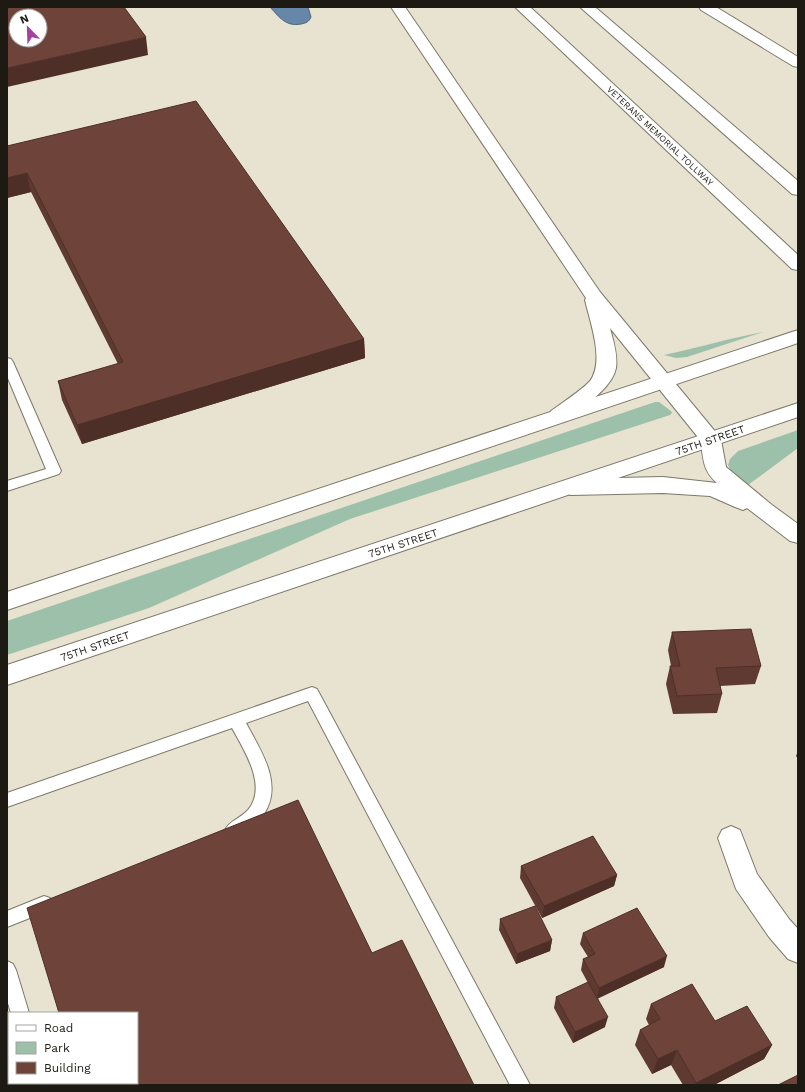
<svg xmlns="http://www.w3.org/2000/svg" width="805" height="1092" font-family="'Work Sans',sans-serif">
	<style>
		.green { fill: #9cc0aa }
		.water { fill: #6687a8; stroke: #50667b }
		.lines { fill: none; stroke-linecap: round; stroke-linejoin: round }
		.service-casing { stroke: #7d7868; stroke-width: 2 }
		.minor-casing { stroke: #7d7868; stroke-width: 2 }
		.secondary-casing { stroke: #7d7868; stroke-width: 2 }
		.motorway-casing { stroke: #7d7868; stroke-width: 2 }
		.service { fill: #fff; fill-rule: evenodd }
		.minor { fill: #fff; fill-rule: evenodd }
		.secondary { fill: #fff; fill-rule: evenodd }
		.motorway { fill: #fff; fill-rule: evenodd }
		.wall { fill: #5f3a31 }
		.shaded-wall { fill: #4d2f28 }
		.building { fill: #6e4339; stroke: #4d2f28; fill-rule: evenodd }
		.labels { text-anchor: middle; stroke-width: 4; stroke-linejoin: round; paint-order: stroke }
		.far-street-label { font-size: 9px; fill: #1c1a13; stroke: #fff }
		.street-label { font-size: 11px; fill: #1c1a13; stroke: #fff }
	</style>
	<rect width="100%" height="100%" fill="#e8e2d0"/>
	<path class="green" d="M763,332L687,357L676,358L664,355C697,348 730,338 763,332Z
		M655,402H659L671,411L672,413L670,415L350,519L149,608L7,655V621Z
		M798,430V448L748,485L732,473L728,465L730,459L738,451Z"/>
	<path class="water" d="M270,7H308L311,17C309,22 306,23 301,24C286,27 279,17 270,7Z"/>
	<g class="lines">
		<defs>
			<path id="service" d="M7,358L11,359L13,362L61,471L59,474L7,491V481L46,469L7,376Z
				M312,687L317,689L530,1085H510L308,701L246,723C260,749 284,784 264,814C256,825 246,833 233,837L227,835L225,830C229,821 241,818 248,810C268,786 244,750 232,728L7,807V793Z
				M44,896L50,898L53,904L50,910L7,927V911Z
				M7,961L13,964L16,970L29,1013H11L7,1000Z
				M31,1083H51L52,1085H32Z"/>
			<path id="minor" d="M731,826L740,830L757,874L789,919L798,929V963L788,959L769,937L736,889L718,838L722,830Z"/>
			<path id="secondary" d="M798,330V343L7,610V592Z
				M798,403V417L7,685V665Z"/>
			<path id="motorway" d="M391,7H405L600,292L718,435L721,440L726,467L772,505L798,524V543L790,541L747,508L743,510L735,507L710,496L663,493L571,495L564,492L560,487L564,482L571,479L663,477L717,483C703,471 703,459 701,441L610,328C613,340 618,355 616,368C612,389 581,408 565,421L558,423L551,421L548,416L551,411C561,404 583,389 590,381C605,361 590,322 585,300L586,298Z
				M515,7H530L798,255V270L792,269Z
				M580,7H595L798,181V195L792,194Z
				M699,7H716L798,57V67L793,66L701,10Z"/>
		</defs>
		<use href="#service" class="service-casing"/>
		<use href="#minor" class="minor-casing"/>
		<use href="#secondary" class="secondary-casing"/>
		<use href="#motorway" class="motorway-casing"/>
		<use href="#service" class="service"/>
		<use href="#minor" class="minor"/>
		<use href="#secondary" class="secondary"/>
		<use href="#motorway" class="motorway"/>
	</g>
	<path class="wall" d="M7,146L364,339L365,358L82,444L62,400L58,381L118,364L31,192L7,198Z
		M672,632L761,666L755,684L720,686L722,694L717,713L673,714L666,684L670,666H671L668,650Z
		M798,751V759L796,756Z
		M521,866L617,875L614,886L542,918L520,878Z
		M500,919L552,940L550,951L516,964L499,930Z
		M583,933L664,967L598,998L605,1027L573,1043L554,1008L556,997L588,983L581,970L583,959L588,957L580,944Z
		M651,1004L715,1021L772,1045L764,1059L714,1085H683L671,1065L652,1074L635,1045L640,1030L649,1025L646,1019Z"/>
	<path class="shaded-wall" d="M146,37L148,55L7,87V68Z
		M27,173L31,192L7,198V178Z
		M364,339L365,358L82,444L77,425Z
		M617,875L614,886L542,918L544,906Z
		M552,940L550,951L516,964L517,954Z
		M667,956L664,967L597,999L599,988Z
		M608,1017L605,1027L573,1043L575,1032Z
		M772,1045L764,1059L714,1085H695L696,1083Z
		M677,1050L671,1065L652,1074L658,1059Z"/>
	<path class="building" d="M7,7H124L146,37L7,68ZM16,16H40V40H16Z
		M196,101L364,339L77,425L58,381L123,362L27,173L7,178V146Z
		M751,629L761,666L716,668L722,694L677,696L670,666H680L672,632Z
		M298,800L372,953L402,940L474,1085H81L80,1083H137V1013H59L27,908Z
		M593,836L617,875L544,906L521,866Z
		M535,906L552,940L517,954L500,919Z
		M637,908L667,956L599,988L583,959L595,954L583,933Z
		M588,982L608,1017L575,1032L556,997Z
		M692,984L715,1021L747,1006L772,1045L696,1083L677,1050L658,1059L640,1030L660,1019L651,1004Z
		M798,1075V1085H778Z"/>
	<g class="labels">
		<g class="far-street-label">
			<text transform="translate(660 136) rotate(43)" y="3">VETERANS MEMORIAL TOLLWAY</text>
		</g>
		<g class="street-label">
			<text transform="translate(710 440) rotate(-19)" y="4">75TH STREET</text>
			<text transform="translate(403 543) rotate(-18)" y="4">75TH STREET</text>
			<text transform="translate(95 646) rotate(-19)" y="4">75TH STREET</text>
		</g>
	</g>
	<rect width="805" height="1092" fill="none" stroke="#1c1a13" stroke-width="16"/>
	<rect x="8" y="1012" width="130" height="72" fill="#ffffff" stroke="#a4a3a1"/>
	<rect x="16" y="1025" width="20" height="6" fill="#ffffff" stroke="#a4a3a1"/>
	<text x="44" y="1032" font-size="12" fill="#1c1a13">Road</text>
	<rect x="16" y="1042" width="20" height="12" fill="#9cc0aa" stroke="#a4a3a1"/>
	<text x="44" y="1052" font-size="12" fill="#1c1a13">Park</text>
	<rect x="16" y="1062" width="20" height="12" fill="#6e4339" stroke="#a4a3a1"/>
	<text x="44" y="1072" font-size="12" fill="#1c1a13">Building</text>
	<g transform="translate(28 28) rotate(337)"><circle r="19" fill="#ffffff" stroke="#a4a3a1"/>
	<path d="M0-3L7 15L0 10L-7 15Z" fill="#a840a2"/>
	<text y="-6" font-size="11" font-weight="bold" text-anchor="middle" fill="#1c1a13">N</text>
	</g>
</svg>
